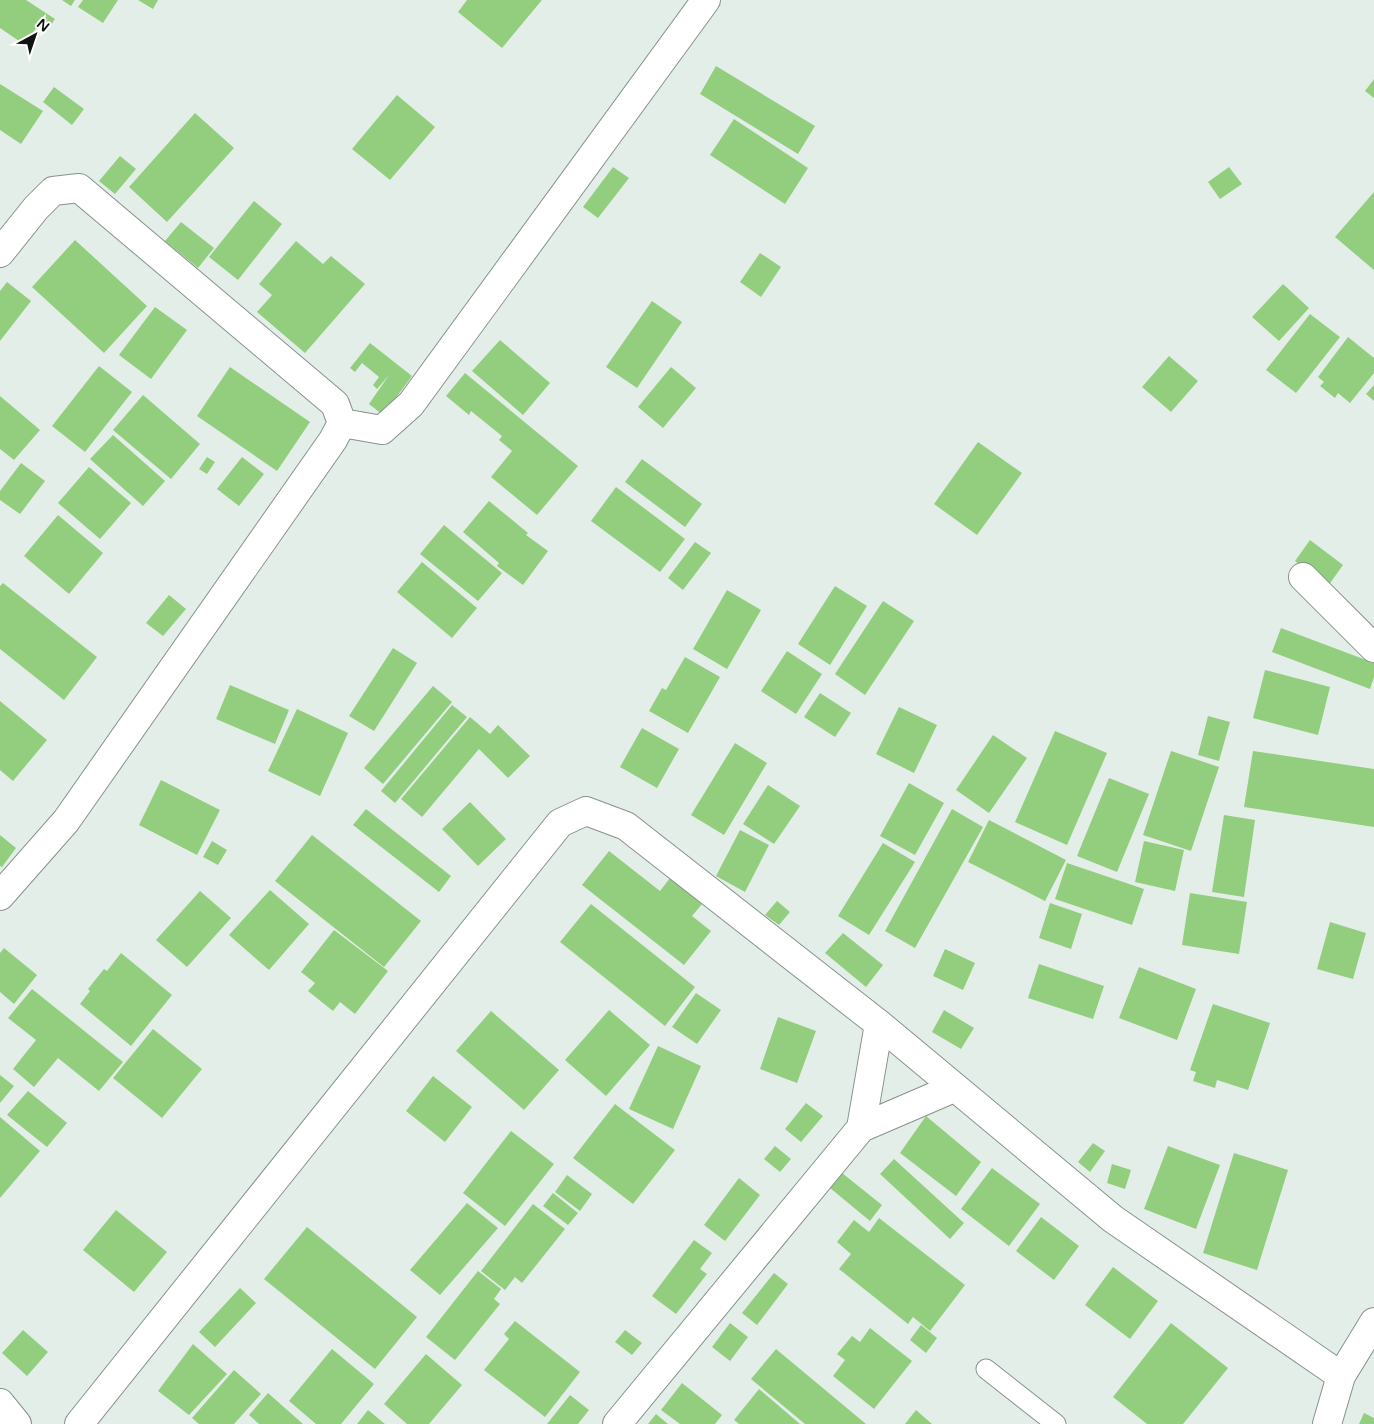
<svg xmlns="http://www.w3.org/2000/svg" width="1374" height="1424" font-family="'Varela Round',sans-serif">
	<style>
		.building { fill: #92ce7e }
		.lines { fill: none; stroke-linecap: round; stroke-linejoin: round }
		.lane-casing { stroke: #88928d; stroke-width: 21 }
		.street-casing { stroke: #88928d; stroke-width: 30 }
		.secondary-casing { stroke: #88928d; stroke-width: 30 }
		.lane { stroke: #fff; stroke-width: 19 }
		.street { stroke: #fff; stroke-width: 28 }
		.secondary { stroke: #fff; stroke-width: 28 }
	</style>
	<rect width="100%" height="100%" fill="#e4eee9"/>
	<path class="building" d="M0,0H26L55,19L47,31L38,25L25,45L0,28Z
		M62,0H75L71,6Z
		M83,0H118L103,23L78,7Z
		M138,0H158L153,9Z
		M467,0H542L502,48L458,12Z
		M716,66L815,126L798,154L700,94Z
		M1374,79V98L1365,91Z
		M0,84L43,111L21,144L0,130Z
		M54,87L84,109L72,125L43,102Z
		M397,95L435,127L390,180L352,149Z
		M195,113L234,148L167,222L129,187Z
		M734,119L808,168L785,204L710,155Z
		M120,156L136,169L115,194L99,181Z
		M613,167L629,178L598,218L583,207Z
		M1229,167L1242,184L1220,199L1208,182Z
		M1374,192V270L1335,237Z
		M254,201L282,224L238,280L209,257Z
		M181,222L214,248L198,268L165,241Z
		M75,240L147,306L104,353L32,287Z
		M296,241L323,264L331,256L365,284L305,353L257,312L272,295L259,284Z
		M760,253L781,267L761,297L740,282Z
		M7,282L31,301L0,341V291Z
		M1283,284L1309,308L1279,341L1252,317Z
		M652,301L682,322L637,388L606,367Z
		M155,307L187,330L151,379L119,355Z
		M1310,314L1340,337L1296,393L1266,370Z
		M1348,337L1374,358V373L1350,403L1338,393L1335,398L1320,386L1324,382L1318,377Z
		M500,340L550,383L523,415L472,371Z
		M370,343L412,376L383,415L369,404L389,375L377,389L373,385L379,377L362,363L355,372L350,368Z
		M1169,356L1198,381L1171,412L1142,387Z
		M99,366L132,392L85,452L52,426Z
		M230,367L310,422L277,471L197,416Z
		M671,367L696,388L663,428L638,407Z
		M465,373L578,466L537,515L491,477L512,451L499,440L502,436L471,411L469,415L446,396Z
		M1374,385V401L1366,394Z
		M143,395L200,444L171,479L113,430Z
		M0,396L40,430L14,460L0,449Z
		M113,435L165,481L143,506L90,459Z
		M978,442L1022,473L977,535L934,504Z
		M207,457L215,462L207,474L199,469Z
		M242,457L264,474L239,506L217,489Z
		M642,459L702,504L685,527L625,482Z
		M21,463L45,481L20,514L0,500V491Z
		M89,467L131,503L100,539L58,503Z
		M616,487L685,539L660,572L591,521Z
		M489,501L528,533L526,535L548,551L523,585L497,566L499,563L463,532Z
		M58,515L103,553L69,594L24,556Z
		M444,525L502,573L478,601L420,554Z
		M1310,540L1343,565L1328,586L1295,561Z
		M695,542L711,553L683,590L668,578Z
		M422,562L477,608L452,638L397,592Z
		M3,583L97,657L64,700L0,649V586Z
		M835,586L867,606L830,665L798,644Z
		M727,590L761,610L727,669L693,649Z
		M169,595L186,609L163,636L146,623Z
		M883,601L914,621L865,695L835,674Z
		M1281,628L1374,663V677L1370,689L1272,652Z
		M393,648L417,663L374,731L349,716Z
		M787,651L822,674L796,714L761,691Z
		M685,657L720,677L688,733L649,711L662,688L666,690Z
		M1265,670L1330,687L1318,735L1253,718Z
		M230,685L289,710L275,744L216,719Z
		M433,686L452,702L383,784L364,768Z
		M820,693L851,713L835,737L804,717Z
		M0,701L47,740L13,781L0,770Z
		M452,705L467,717L395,803L381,791Z
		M899,707L937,725L914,773L876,754Z
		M297,709L348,733L320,796L268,771Z
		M1208,716L1230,722L1219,761L1198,755Z
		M470,717L490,734L498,725L530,756L508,778L479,749L422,817L401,799Z
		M642,728L679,749L657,788L620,767Z
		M1055,731L1107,753L1067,845L1015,822Z
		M993,735L1027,758L989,813L956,790Z
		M735,743L767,763L724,835L691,815Z
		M1171,751L1219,767L1191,851L1143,835Z
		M1253,751L1374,769V827L1244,807Z
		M1109,778L1149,794L1117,872L1077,856Z
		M161,780L220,810L197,855L139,825Z
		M909,783L944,803L915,855L880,836Z
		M768,785L800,806L774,844L743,824Z
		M470,802L506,839L478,866L442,829Z
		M366,809L451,876L439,892L353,825Z
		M952,809L983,827L915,948L885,931Z
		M1224,815L1255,820L1244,897L1212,892Z
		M989,820L1066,860L1045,901L968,862Z
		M740,830L769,845L745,892L716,876Z
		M0,835L16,848L2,867L0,866Z
		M312,835L421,921L384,967L275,881Z
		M212,841L227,850L218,865L203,857Z
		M1144,841L1184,850L1175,891L1135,882Z
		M883,843L915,862L869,935L838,916Z
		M609,851L660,891L670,878L702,904L692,916L711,931L684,965L582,885Z
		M1067,863L1144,889L1132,925L1055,899Z
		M270,890L309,924L269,970L229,935Z
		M200,891L231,918L187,967L156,940Z
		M1190,893L1247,902L1239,954L1182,945Z
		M777,901L790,912L779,925L765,915Z
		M1050,903L1082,914L1071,949L1039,938Z
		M591,904L695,987L665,1026L560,942Z
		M1330,922L1366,933L1353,979L1317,969Z
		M334,930L388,971L355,1014L340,1002L333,1011L308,991L315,983L301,972Z
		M843,933L883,965L866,987L825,953Z
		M4,948L37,975L14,1004L0,992V953Z
		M945,949L975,963L963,990L933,976Z
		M121,953L172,995L131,1046L80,1004L90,991L88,989L104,969L107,971Z
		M1039,964L1104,986L1093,1019L1028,998Z
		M1139,967L1196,989L1177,1040L1119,1018Z
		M32,989L123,1062L99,1091L58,1058L34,1087L13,1069L36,1040L8,1018Z
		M696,993L721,1010L697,1044L672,1027Z
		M1213,1004L1270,1023L1248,1090L1217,1080L1215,1088L1193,1081L1196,1072L1190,1070Z
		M609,1010L650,1045L606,1096L565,1060Z
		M944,1010L974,1028L961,1049L932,1032Z
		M491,1011L559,1070L524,1110L456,1051Z
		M778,1017L816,1031L797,1083L760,1069Z
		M153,1029L202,1069L162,1118L113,1078Z
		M658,1046L701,1066L673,1129L629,1109Z
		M0,1075L14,1086L0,1103Z
		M433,1076L472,1107L445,1142L406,1111Z
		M28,1091L67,1123L47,1147L7,1115Z
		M806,1103L823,1116L801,1142L785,1129Z
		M615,1104L675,1150L633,1204L573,1158Z
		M926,1116L981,1162L956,1196L900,1153Z
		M0,1117L40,1151L0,1198Z
		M511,1131L554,1164L505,1226L463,1193Z
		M1093,1143L1105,1151L1090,1172L1078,1162Z
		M775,1146L791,1159L780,1172L764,1159Z
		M1168,1146L1220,1165L1196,1229L1144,1209Z
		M1234,1153L1288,1170L1257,1270L1203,1253Z
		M894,1159L964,1223L950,1239L880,1174Z
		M1112,1164L1131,1170L1125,1189L1107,1183Z
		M992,1168L1040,1204L1009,1246L961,1209Z
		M842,1173L882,1205L870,1221L830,1188Z
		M567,1175L592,1194L580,1211L555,1192Z
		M739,1178L760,1195L725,1241L704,1225Z
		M553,1193L578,1213L568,1225L543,1206Z
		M467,1203L498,1228L440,1295L410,1270Z
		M533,1204L565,1229L522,1283L515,1277L505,1290L481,1271Z
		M116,1210L167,1252L134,1292L83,1250Z
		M1041,1217L1079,1246L1054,1280L1016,1251Z
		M879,1218L965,1285L930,1331L913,1317L908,1324L839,1269L851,1254L837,1242L854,1220L869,1232Z
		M307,1227L417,1317L375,1369L264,1279Z
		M694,1240L712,1253L700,1269L707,1274L676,1314L652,1296Z
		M1113,1267L1158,1301L1130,1339L1085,1305Z
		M478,1271L501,1289L494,1299L500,1304L455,1360L426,1337Z
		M774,1273L788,1284L757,1325L742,1313Z
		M240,1288L256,1303L215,1347L199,1332Z
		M515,1321L580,1372L545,1417L484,1370L509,1339L504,1334Z
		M730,1323L748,1337L730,1361L712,1347Z
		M1171,1323L1228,1368L1183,1424H1147L1113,1397Z
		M921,1325L937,1338L926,1353L910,1340Z
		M870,1328L912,1361L874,1409L833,1376L845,1360L837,1354L852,1336L860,1342Z
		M23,1330L48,1352L27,1376L2,1353Z
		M625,1330L642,1343L632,1355L615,1342Z
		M193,1344L227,1374L189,1415L158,1391Z
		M332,1349L374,1384L341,1424H316L289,1401Z
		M776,1349L866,1424H805L751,1379Z
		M426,1354L462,1385L429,1424H407L384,1404Z
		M234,1370L261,1394L234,1424H199L192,1418Z
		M682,1383L722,1415L715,1424H680L661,1410Z
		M759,1389L800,1424H739L734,1420Z
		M268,1393L303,1424H259L249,1415Z
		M570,1395L589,1410L578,1424H547Z
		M368,1410L385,1424H357Z
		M916,1410L932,1424H905Z
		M1364,1413L1374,1418V1424H1359Z
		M656,1414L668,1424H648Z"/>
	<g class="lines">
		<defs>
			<path id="lane" d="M986,1369L1056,1424"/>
			<path id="street" d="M0,253L36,208L53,191L79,188L335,404L342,423L333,440L66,821L0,896
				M342,423L382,430L411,404L706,0
				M1303,577L1374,648
				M861,1128L954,1088
				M79,1424L560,823L586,811L626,826L879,1024L1113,1219L1341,1376
				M617,1424L861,1128L879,1024
				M1327,1424L1341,1376L1374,1322"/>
			<path id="secondary" d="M0,1403L17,1424"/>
		</defs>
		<use href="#lane" class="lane-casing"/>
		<use href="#street" class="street-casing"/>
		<use href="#secondary" class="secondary-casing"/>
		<use href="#lane" class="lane"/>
		<use href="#street" class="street"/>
		<use href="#secondary" class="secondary"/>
	</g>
	<g transform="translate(35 35) rotate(40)" stroke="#ffffff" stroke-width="4" paint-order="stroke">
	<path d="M0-4L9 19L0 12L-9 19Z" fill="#0f1311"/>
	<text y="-8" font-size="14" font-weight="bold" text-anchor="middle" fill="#0f1311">N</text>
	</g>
</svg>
